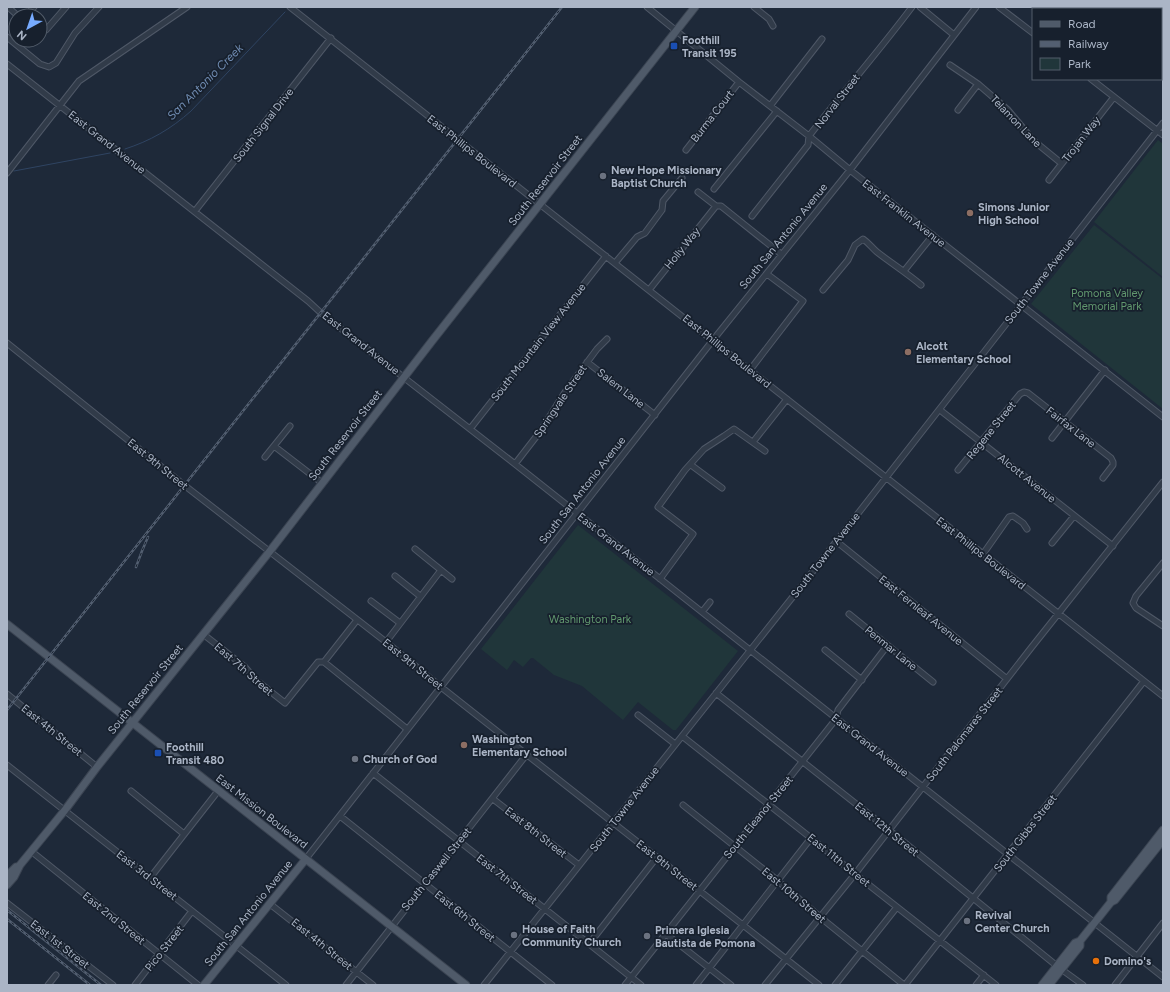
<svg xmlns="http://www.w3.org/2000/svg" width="1170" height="992" font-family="Figtree,sans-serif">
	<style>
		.green { fill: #20363a }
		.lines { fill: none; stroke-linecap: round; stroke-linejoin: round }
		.stream { stroke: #2f4462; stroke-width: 1 }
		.minor-casing { stroke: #4f5867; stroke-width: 7 }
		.major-casing { stroke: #3b4452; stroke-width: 9 }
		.minor { stroke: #313b49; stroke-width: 5 }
		.major { stroke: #4f5a69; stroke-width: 7 }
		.rail-casing { stroke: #535f71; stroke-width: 2.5 }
		.rail { stroke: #17202d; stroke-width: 1; stroke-dasharray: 3; stroke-linecap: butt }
		.transit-dot { fill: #1a4fb4; stroke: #17202d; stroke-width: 1.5 }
		.worship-dot { fill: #6b7280; stroke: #17202d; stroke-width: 1.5 }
		.education-dot { fill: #8d6e63; stroke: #17202d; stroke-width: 1.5 }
		.food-dot { fill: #e8710a; stroke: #17202d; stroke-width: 1.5 }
		.labels { text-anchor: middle; stroke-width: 3.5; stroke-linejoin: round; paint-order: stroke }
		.poi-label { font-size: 11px; font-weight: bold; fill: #abb5c6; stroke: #17202d; text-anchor: start }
		.street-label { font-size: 11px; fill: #abb5c6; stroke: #17202d }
		.park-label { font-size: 11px; fill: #61986e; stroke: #17202d }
		.water-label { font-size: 12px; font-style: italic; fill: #708cb2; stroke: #17202d }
	</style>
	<rect width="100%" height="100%" fill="#1e2939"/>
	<path class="green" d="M1158,140L1163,144V277L1094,222Z
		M1094,225L1163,279V409L1031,304Z
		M578,525L738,651L676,730H673L638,702L623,720L582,686L554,675L533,658H531L523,667L514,660L507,670L481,649Z"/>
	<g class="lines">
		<path class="stream" d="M125,149C150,141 171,129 191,111L285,12
			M14,171L110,153"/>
		<defs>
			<path id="minor" d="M8,7L18,16
				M290,7L1163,696
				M647,7L739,82L809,136L850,170L1163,417
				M754,7L769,19L773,26
				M920,7L954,35
				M999,7L1033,33
				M1086,7L1088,9
				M1115,9L1117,7
				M26,16L34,7
				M40,32L46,30L66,7
				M7,37L40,64L49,67L56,63L75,33L99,7
				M7,64L308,301L321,313L515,464L1163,977
				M950,65L978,84L1008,110L1034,141L1061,163
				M1091,79L1163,135
				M770,106L822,39
				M958,110L978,84
				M686,150L739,82
				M7,173L79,81L187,7
				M1049,180L1114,97
				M714,189L777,111
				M698,192L716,206H721L781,254
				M195,211L331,38
				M752,216L808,145L809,136C843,92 879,51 912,7
				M615,263L637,237L645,233L662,210L663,201L682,178
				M904,271L933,235
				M649,290L716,206
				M823,290L848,260L855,245L863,239C869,243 872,248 877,252C891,263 907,273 921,285
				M7,343L184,485L386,642L441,687L819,985
				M587,362L655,415
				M750,370L803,301L767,274
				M940,410L1113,546
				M470,429L606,256
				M1052,438L1105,370
				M753,442L787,399
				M274,446L322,483
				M265,457L290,426
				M515,464L539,433L565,392L597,349L607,339
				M691,465L722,488
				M958,470L1020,394L1024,392L1028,393L1111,458L1113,462V465L1103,478
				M836,541L1007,679
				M1052,543L1074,516
				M415,549L452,579
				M983,554L1009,517L1013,516L1023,523L1027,529
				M1163,563L1136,596L1133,603L1136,608L1163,626
				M395,576L420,596
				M660,579L693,534L658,507L685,470L704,449L724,436L734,429L765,451
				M371,601L400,623
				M702,612L710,602
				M849,614L933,682
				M203,634L245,667L256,680L285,703L318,662H324L357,620
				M386,642L441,570
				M825,650L862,680
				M324,662L407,729
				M716,693L889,830L1057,966
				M7,694L97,767
				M638,715L675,744
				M682,736L811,838L855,874L996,985
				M7,765L286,985
				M373,773L641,985
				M131,791L184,834
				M493,799L579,865
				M683,805L777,880L820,917L904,985
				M340,816L552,985
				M31,851L198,985
				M305,860L713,340L850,170L976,7
				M150,878L218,791
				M7,903L113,985
				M270,904L373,985
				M666,934L731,985
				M589,944L657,857
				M1061,969L1083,985
				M48,985L56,975
				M135,985L192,911
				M346,985L527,754
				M484,985L799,589L1163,123
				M625,985L836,719L838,710L887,646
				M696,985L811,838
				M765,985L855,874L1031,648L1163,482
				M835,985L897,907
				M905,985L1144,681
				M976,985L984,975
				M1115,985L1163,923"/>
			<path id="major" d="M7,624L466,985
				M7,876L16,867
				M7,885L14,877L20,865L65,810L97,767L270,551L432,341L695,7
				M1111,902V897L1163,830
				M204,985L305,860
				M1042,985L1075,943L1080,941L1111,902L1115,900L1163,840
				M1049,985L1080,946V941"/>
		</defs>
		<use href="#minor" class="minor-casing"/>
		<use href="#major" class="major-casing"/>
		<use href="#minor" class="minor"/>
		<use href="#major" class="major"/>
		<defs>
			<path id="rail" d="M136,567L142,551L148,537
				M7,710L562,7
				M7,910L101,985
				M7,919L90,985"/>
		</defs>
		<use href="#rail" class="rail-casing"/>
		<use href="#rail" class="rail"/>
	</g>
	<g class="transit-dot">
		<rect x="670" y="42" width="8" height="8" rx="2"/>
		<rect x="154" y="749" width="8" height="8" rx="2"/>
	</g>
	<g class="worship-dot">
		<circle cx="603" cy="176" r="4"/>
		<circle cx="355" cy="759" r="4"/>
		<circle cx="967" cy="921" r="4"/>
		<circle cx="514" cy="935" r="4"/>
		<circle cx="647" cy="936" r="4"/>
	</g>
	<g class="education-dot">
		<circle cx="970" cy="213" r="4"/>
		<circle cx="908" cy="352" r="4"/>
		<circle cx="464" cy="745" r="4"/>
	</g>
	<circle class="food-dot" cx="1096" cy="961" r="4"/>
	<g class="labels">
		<g class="poi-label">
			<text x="682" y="44">Foothill<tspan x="682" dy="13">Transit 195</tspan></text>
			<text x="611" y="174">New Hope Missionary<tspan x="611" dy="13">Baptist Church</tspan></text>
			<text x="978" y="211">Simons Junior<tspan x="978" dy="13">High School</tspan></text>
			<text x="916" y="350">Alcott<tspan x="916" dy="13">Elementary School</tspan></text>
			<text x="472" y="743">Washington<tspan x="472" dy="13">Elementary School</tspan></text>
			<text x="166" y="751">Foothill<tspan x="166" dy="13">Transit 480</tspan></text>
			<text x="363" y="763">Church of God</text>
			<text x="975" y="919">Revival<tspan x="975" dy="13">Center Church</tspan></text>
			<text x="522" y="933">House of Faith<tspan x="522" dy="13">Community Church</tspan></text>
			<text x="655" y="934">Primera Iglesia<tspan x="655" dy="13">Bautista de Pomona</tspan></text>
			<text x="1104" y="965">Domino's</text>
		</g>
		<g class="street-label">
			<text transform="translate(837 101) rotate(-52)" y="4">Norval Street</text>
			<text transform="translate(712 116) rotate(-52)" y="4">Burma Court</text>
			<text transform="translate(1016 121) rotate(46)" y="4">Telamon Lane</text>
			<text transform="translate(263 125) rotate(-52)" y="4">South Signal Drive</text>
			<text transform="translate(1081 139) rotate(-52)" y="4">Trojan Way</text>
			<text transform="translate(107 142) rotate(38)" y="4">East Grand Avenue</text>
			<text transform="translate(472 151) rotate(38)" y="4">East Phillips Boulevard</text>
			<text transform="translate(545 180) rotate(-52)" y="4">South Reservoir Street</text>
			<text transform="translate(904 213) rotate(38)" y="4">East Franklin Avenue</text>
			<text transform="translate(783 236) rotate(-51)" y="4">South San Antonio Avenue</text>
			<text transform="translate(682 248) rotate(-51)" y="4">Holly Way</text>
			<text transform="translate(1039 281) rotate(-52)" y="4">South Towne Avenue</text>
			<text transform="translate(538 342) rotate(-52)" y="4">South Mountain View Avenue</text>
			<text transform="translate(361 343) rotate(38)" y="4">East Grand Avenue</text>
			<text transform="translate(727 351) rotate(39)" y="4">East Phillips Boulevard</text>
			<text transform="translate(621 388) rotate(38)" y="4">Salem Lane</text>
			<text transform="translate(560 401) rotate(-56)" y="4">Springvale Street</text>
			<text transform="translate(1071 427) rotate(38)" y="4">Fairfax Lane</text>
			<text transform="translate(991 430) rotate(-51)" y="4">Regene Street</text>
			<text transform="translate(345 435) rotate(-52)" y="4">South Reservoir Street</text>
			<text transform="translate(158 464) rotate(39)" y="4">East 9th Street</text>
			<text transform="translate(1027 478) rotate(39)" y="4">Alcott Avenue</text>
			<text transform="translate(582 490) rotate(-52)" y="4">South San Antonio Avenue</text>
			<text transform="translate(616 544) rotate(38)" y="4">East Grand Avenue</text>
			<text transform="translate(981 553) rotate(38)" y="4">East Phillips Boulevard</text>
			<text transform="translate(825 555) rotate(-52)" y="4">South Towne Avenue</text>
			<text transform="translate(921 610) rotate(39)" y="4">East Fernleaf Avenue</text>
			<text transform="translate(891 648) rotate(39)" y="4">Penmar Lane</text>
			<text transform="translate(413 664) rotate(39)" y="4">East 9th Street</text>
			<text transform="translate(244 669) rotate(41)" y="4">East 7th Street</text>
			<text transform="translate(145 689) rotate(-51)" y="4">South Reservoir Street</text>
			<text transform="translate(52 730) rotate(39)" y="4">East 4th Street</text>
			<text transform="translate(964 734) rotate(-52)" y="4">South Palomares Street</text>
			<text transform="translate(870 745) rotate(38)" y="4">East Grand Avenue</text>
			<text transform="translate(624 809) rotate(-52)" y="4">South Towne Avenue</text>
			<text transform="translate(262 811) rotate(38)" y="4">East Mission Boulevard</text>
			<text transform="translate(758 817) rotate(-51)" y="4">South Eleanor Street</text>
			<text transform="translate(887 829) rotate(39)" y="4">East 12th Street</text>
			<text transform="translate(536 832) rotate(38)" y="4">East 8th Street</text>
			<text transform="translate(1025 833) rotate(-52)" y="4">South Gibbs Street</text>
			<text transform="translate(839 860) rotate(39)" y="4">East 11th Street</text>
			<text transform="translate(667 865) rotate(38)" y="4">East 9th Street</text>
			<text transform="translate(436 869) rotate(-51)" y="4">South Caswell Street</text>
			<text transform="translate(147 875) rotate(38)" y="4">East 3rd Street</text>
			<text transform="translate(507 879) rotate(38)" y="4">East 7th Street</text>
			<text transform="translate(794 895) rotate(40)" y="4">East 10th Street</text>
			<text transform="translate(248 913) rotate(-51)" y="4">South San Antonio Avenue</text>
			<text transform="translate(465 916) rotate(39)" y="4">East 6th Street</text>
			<text transform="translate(114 918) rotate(39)" y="4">East 2nd Street</text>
			<text transform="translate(60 944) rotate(38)" y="4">East 1st Street</text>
			<text transform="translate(322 944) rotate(39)" y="4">East 4th Street</text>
			<text transform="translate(164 948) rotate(-52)" y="4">Pico Street</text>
		</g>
		<g class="park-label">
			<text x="1107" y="297">Pomona Valley<tspan x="1107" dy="13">Memorial Park</tspan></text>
			<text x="590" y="623">Washington Park</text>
		</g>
		<g class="water-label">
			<text transform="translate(205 82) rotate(-45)" y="4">San Antonio Creek</text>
		</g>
	</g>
	<rect width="1170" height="992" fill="none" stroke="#abb5c6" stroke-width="16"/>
	<rect x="1032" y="8" width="130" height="72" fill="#17202d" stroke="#525c6a"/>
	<rect x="1040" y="21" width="20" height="6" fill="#4f5a69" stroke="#525c6a"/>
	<text x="1068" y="28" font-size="12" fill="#abb5c6">Road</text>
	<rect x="1040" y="41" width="20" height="6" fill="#535f71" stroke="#525c6a"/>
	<text x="1068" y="48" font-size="12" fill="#abb5c6">Railway</text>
	<rect x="1040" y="58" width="20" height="12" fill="#20363a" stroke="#525c6a"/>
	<text x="1068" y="68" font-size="12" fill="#abb5c6">Park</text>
	<g transform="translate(28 28) rotate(220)"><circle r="19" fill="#17202d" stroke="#525c6a"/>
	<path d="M0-3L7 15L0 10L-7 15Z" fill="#77abff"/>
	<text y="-6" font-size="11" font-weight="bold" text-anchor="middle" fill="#abb5c6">N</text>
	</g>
</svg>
